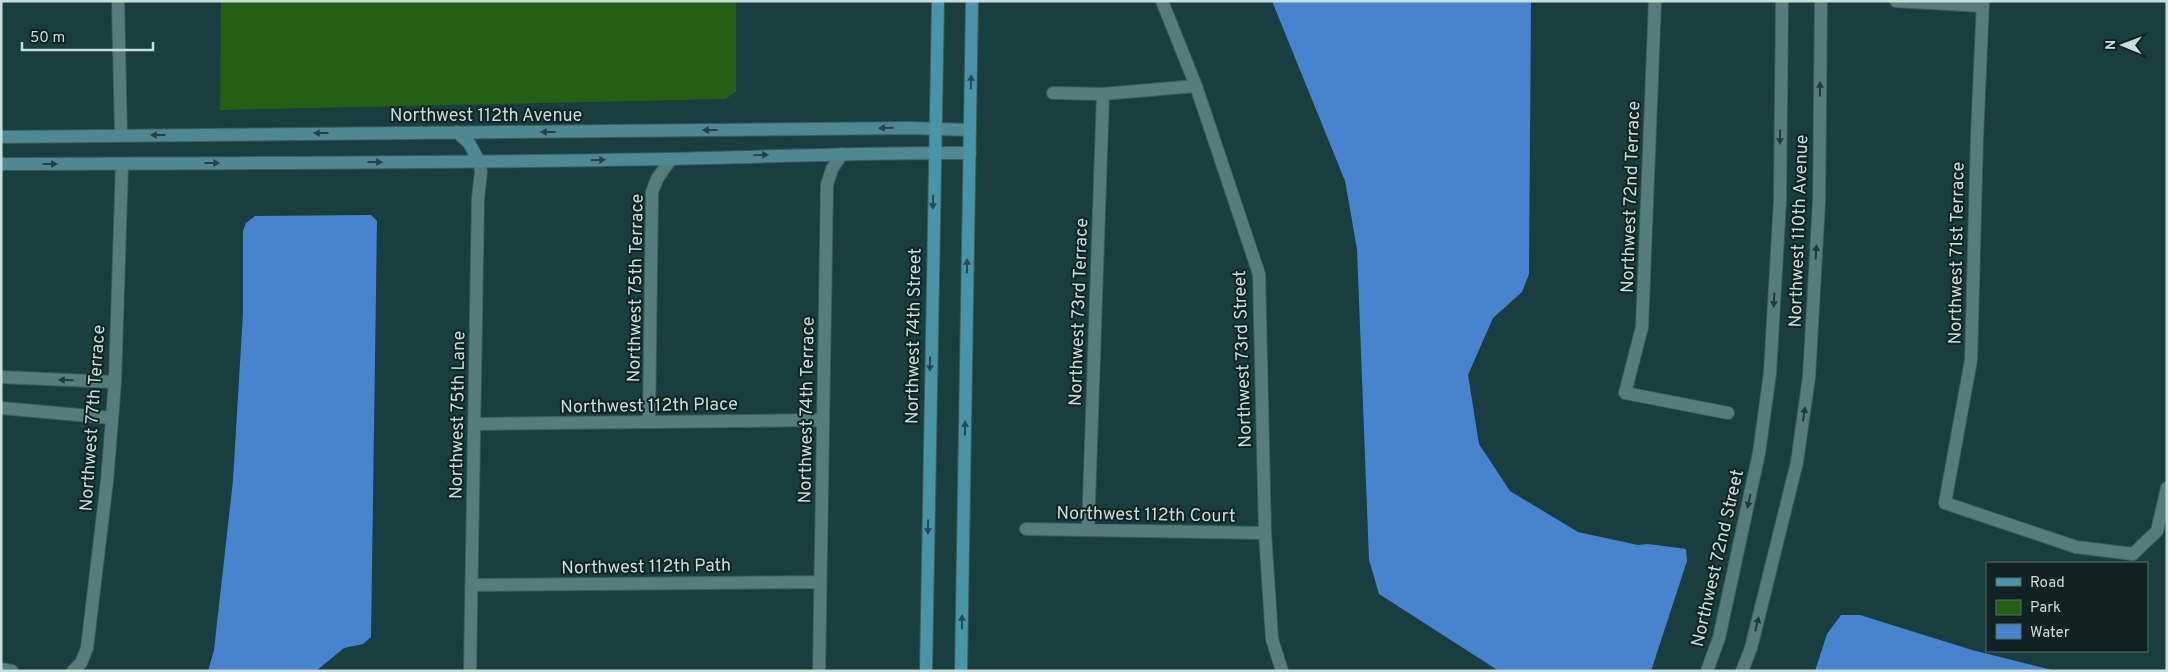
<svg xmlns="http://www.w3.org/2000/svg" width="2168" height="672" font-family="Overpass,sans-serif">
	<style>
		.green { fill: #236015 }
		.water { fill: #4784cd }
		.lines { fill: none; stroke-linecap: round; stroke-linejoin: round }
		.street-casing { stroke: #3c5c5d; stroke-width: 14 }
		.secondary-casing { stroke: #3c5c5d; stroke-width: 14 }
		.primary-casing { stroke: #3c5c5d; stroke-width: 14 }
		.street { stroke: #567d7d; stroke-width: 12 }
		.secondary { stroke: #4f8893; stroke-width: 12 }
		.primary { stroke: #4994a9; stroke-width: 12 }
		.oneway { fill: #254a51 }
		.oneway2 { fill: #233939 }
		.oneway3 { fill: #244144 }
		.labels { text-anchor: middle; stroke-width: 4; stroke-linejoin: round; paint-order: stroke }
		.street-label { font-size: 18px; fill: #c9dddd; stroke: #122222 }
	</style>
	<rect width="100%" height="100%" fill="#183e3f"/>
	<path class="green" d="M221,1H736V91L726,99L220,110Z"/>
	<path class="water" d="M1272,1H1531L1529,274L1522,292L1493,318L1468,375L1479,444L1510,491L1578,532L1638,545L1648,544L1686,549L1687,561L1651,671H1499L1379,594L1369,560L1357,249L1345,181Z
		M371,215L377,221L371,637L363,644L344,648L316,671H208L214,650L233,480L243,313V231L246,223L255,216Z
		M1841,615H1860L1972,650L2056,671H1815L1827,634Z"/>
	<g class="lines">
		<defs>
			<path id="street" d="M118,1L121,135
				M1162,1L1196,86L1259,274L1265,533L1272,639L1282,671
				M1655,1L1642,327L1625,393L1728,413
				M1896,1L1982,6
				M1983,1L1977,137L1971,360L1945,503L2076,547L2133,554L2157,531L2167,488
				M1053,93L1103,94L1196,86
				M1,377L115,382
				M1,408L112,418
				M649,422L652,192L657,179L671,159
				M475,424L823,420
				M1026,529L1265,533
				M1088,530L1103,94
				M472,585L820,582
				M1,669L12,671
				M73,671L81,663L87,648L107,481L115,382L122,164
				M470,671L478,198L481,172L479,161
				M819,671L827,185L832,169L842,154
				M1707,671L1719,638L1759,453L1770,373L1780,201L1782,1
				M1742,671L1751,648L1797,462L1809,377L1819,202L1821,1"/>
			<path id="secondary" d="M457,132L469,143L479,161
				M1,137L911,128L970,130
				M1,164C223,163 446,163 668,159C769,157 869,152 970,153"/>
			<path id="primary" d="M926,671L938,1
				M961,671L972,1"/>
		</defs>
		<use href="#street" class="street-casing"/>
		<use href="#secondary" class="secondary-casing"/>
		<use href="#primary" class="primary-casing"/>
		<use href="#street" class="street"/>
		<use href="#secondary" class="secondary"/>
		<use href="#primary" class="primary"/>
	</g>
	<defs><path id="oneway-solid" d="M-6-.8H1V-3.2L6.5 0L1 3.2V.8H-6Z" transform="scale(1.25)"/></defs>
	<g class="oneway">
		<use href="#oneway-solid" transform="translate(971 82) rotate(-89)"/>
		<use href="#oneway-solid" transform="translate(933 202) rotate(91)"/>
		<use href="#oneway-solid" transform="translate(967 266) rotate(-89)"/>
		<use href="#oneway-solid" transform="translate(930 364) rotate(91)"/>
		<use href="#oneway-solid" transform="translate(965 428) rotate(-89)"/>
		<use href="#oneway-solid" transform="translate(928 527) rotate(91)"/>
		<use href="#oneway-solid" transform="translate(962 622) rotate(-89)"/>
	</g>
	<g class="oneway2">
		<use href="#oneway-solid" transform="translate(1820 89) rotate(-89)"/>
		<use href="#oneway-solid" transform="translate(1780 137) rotate(91)"/>
		<use href="#oneway-solid" transform="translate(1816 252) rotate(-87)"/>
		<use href="#oneway-solid" transform="translate(1774 300) rotate(93)"/>
		<use href="#oneway-solid" transform="translate(66 380) rotate(-178)"/>
		<use href="#oneway-solid" transform="translate(1804 414) rotate(-82)"/>
		<use href="#oneway-solid" transform="translate(1749 501) rotate(102)"/>
		<use href="#oneway-solid" transform="translate(1757 624) rotate(-76)"/>
	</g>
	<g class="oneway3">
		<use href="#oneway-solid" transform="translate(886 128) rotate(179)"/>
		<use href="#oneway-solid" transform="translate(710 130) rotate(180)"/>
		<use href="#oneway-solid" transform="translate(548 132) rotate(180)"/>
		<use href="#oneway-solid" transform="translate(321 133) rotate(180)"/>
		<use href="#oneway-solid" transform="translate(158 135) rotate(180)"/>
		<use href="#oneway-solid" transform="translate(761 155) rotate(-1)"/>
		<use href="#oneway-solid" transform="translate(598 160) rotate(-1)"/>
		<use href="#oneway-solid" transform="translate(375 162)"/>
		<use href="#oneway-solid" transform="translate(212 163)"/>
		<use href="#oneway-solid" transform="translate(50 164)"/>
	</g>
	<g class="labels">
		<g class="street-label">
			<text x="486" y="121">Northwest 112th Avenue</text>
			<text transform="translate(1630 197) rotate(-88)" y="6">Northwest 72nd Terrace</text>
			<text transform="translate(1798 231) rotate(-88)" y="6">Northwest 110th Avenue</text>
			<text transform="translate(1956 253) rotate(-89)" y="6">Northwest 71st Terrace</text>
			<text transform="translate(635 288) rotate(-89)" y="6">Northwest 75th Terrace</text>
			<text transform="translate(1078 312) rotate(-88)" y="6">Northwest 73rd Terrace</text>
			<text transform="translate(913 336) rotate(-89)" y="6">Northwest 74th Street</text>
			<text transform="translate(1242 359) rotate(-92)" y="6">Northwest 73rd Street</text>
			<text transform="translate(649 405) rotate(-1)" y="6">Northwest 112th Place</text>
			<text transform="translate(806 410) rotate(-89)" y="6">Northwest 74th Terrace</text>
			<text transform="translate(457 415) rotate(-89)" y="6">Northwest 75th Lane</text>
			<text transform="translate(92 418) rotate(-86)" y="6">Northwest 77th Terrace</text>
			<text transform="translate(1146 514) rotate(1)" y="6">Northwest 112th Court</text>
			<text transform="translate(1717 558) rotate(-77)" y="6">Northwest 72nd Street</text>
			<text transform="translate(646 566) rotate(-1)" y="6">Northwest 112th Path</text>
		</g>
	</g>
	<rect width="2168" height="672" fill="none" stroke="#c9dddd" stroke-width="5"/>
	<rect x="1986" y="562" width="162" height="90" fill="#122222" stroke="#5b6d6d"/>
	<rect x="1996" y="578" width="25" height="8" fill="#4994a9" stroke="#5b6d6d"/>
	<text x="2030" y="587" font-size="15" fill="#c9dddd">Road</text>
	<rect x="1996" y="600" width="25" height="15" fill="#236015" stroke="#5b6d6d"/>
	<text x="2030" y="612" font-size="15" fill="#c9dddd">Park</text>
	<rect x="1996" y="624" width="25" height="15" fill="#4784cd" stroke="#5b6d6d"/>
	<text x="2030" y="637" font-size="15" fill="#c9dddd">Water</text>
	<g transform="translate(2123 45) rotate(271)" stroke="#122222" stroke-width="4" paint-order="stroke">
	<path d="M0-4L9 19L0 12L-9 19Z" fill="#c9dddd"/>
	<text y="-8" font-size="14" font-weight="bold" text-anchor="middle" fill="#c9dddd">N</text>
	</g>
	<path d="M22 42v8h131v-8" fill="none" stroke="#c9dddd" stroke-width="2.5"/>
	<text x="30" y="42" font-size="15" fill="#c9dddd" stroke="#122222" stroke-width="4" paint-order="stroke">50 m</text>
</svg>
